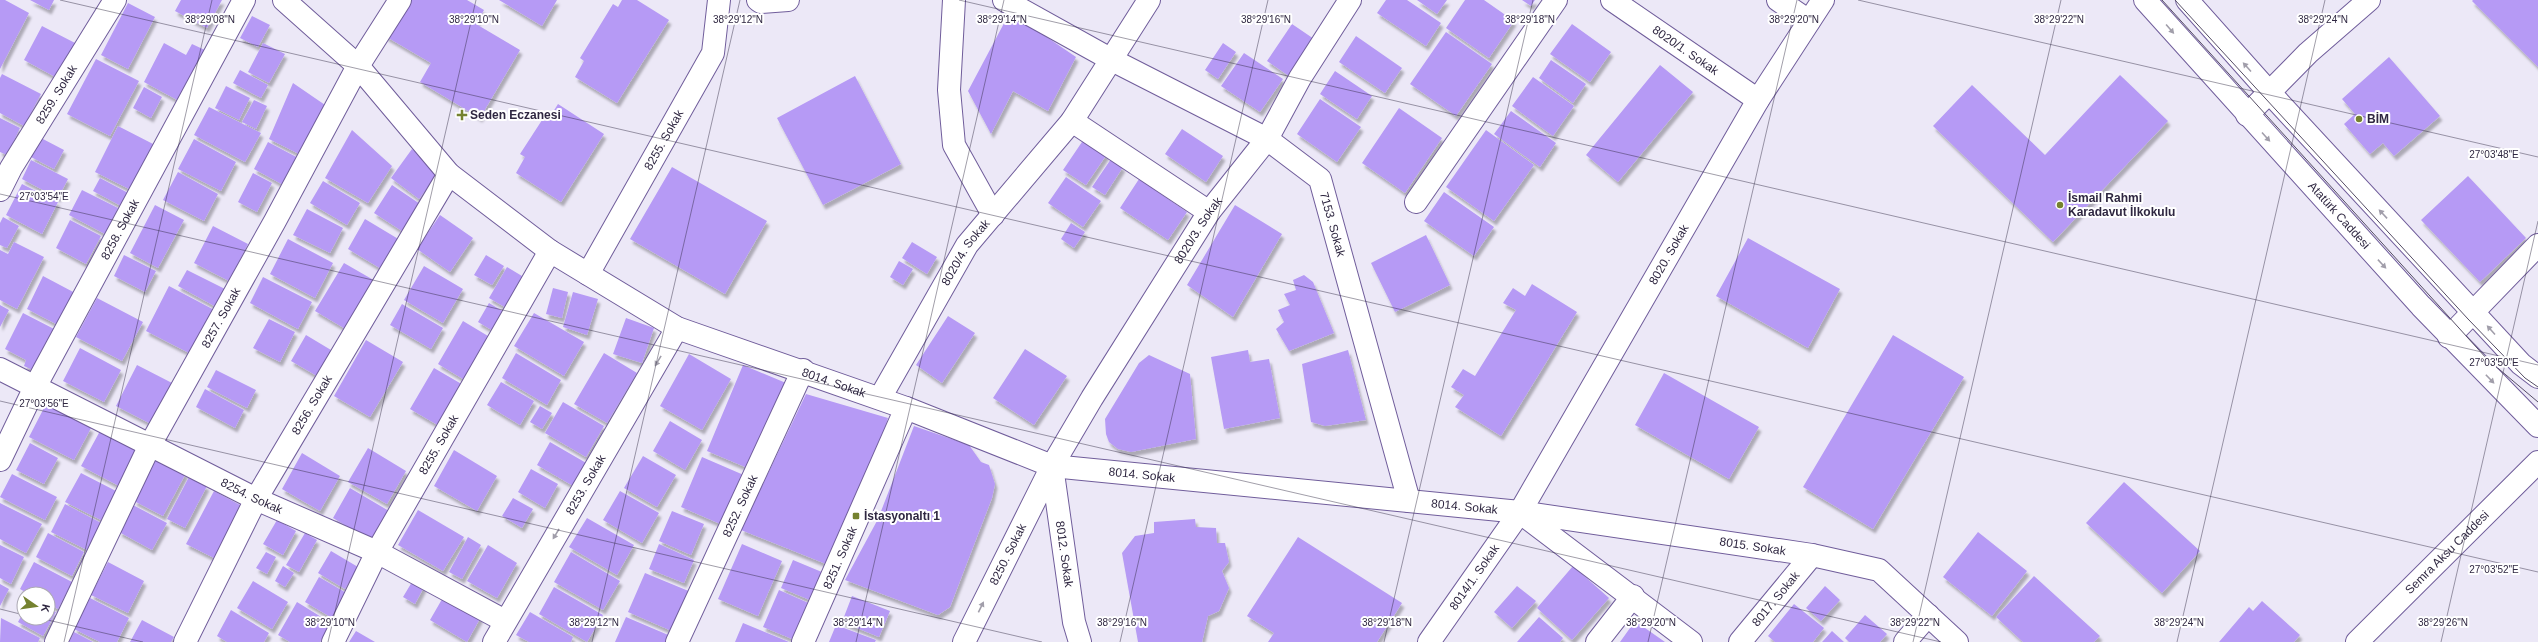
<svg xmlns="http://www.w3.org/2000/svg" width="2538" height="642" font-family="Helvetica,sans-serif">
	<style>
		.building { fill: #b69af5; filter: url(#shadow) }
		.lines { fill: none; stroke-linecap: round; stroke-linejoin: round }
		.street-casing { stroke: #705d9b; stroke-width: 24 }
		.secondary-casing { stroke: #705d9b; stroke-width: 24 }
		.street { stroke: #fff; stroke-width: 22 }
		.secondary { stroke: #fff; stroke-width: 22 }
		.tram { stroke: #564e66; stroke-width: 1 }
		.oneway { fill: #a19eaa }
		.ticks { fill: none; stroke: #2f2741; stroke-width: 1; stroke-opacity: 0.45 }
		.poi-dot { fill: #75822f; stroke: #fff; stroke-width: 1.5 }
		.labels { text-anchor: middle; stroke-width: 4; stroke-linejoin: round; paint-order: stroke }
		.street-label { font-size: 12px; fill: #2f2741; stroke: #fff }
		.poi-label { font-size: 12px; font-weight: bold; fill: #2f2741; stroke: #fff; text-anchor: start }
		.ticks-label { font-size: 10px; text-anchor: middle; fill: #2f2741; stroke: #fff; stroke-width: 4; stroke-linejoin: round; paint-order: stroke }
	</style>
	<defs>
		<filter id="shadow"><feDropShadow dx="2.5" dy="4.5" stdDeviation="1" flood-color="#0004"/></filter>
	</defs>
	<rect width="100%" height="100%" fill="#ece8f7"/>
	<path class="building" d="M0,0H5L29,13L0,69Z
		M30,0H54L49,10Z
		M181,0H222L207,28L175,11Z
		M407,0H467L484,10L476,24L520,50L480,118L420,82L431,63L385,36Z
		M499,0H557L542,26Z
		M622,0H637L669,20L617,103L575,77L584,61L580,58L613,4L618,7Z
		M1386,0H1407L1441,23L1426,46L1377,13Z
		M1417,0H1447L1437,14Z
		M1465,0H1484L1514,21L1489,58L1446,28Z
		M1522,0H1535L1531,6Z
		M2473,0H2538V67L2472,1Z
		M128,3L155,17L128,69L101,55Z
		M1010,12L1076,57L1048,111L1013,91L991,134L968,91Z
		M252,16L270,25L258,47L240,38Z
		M1292,24L1314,39L1289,76L1267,61Z
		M1572,24L1611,52L1590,82L1550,54Z
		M42,26L77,44L59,79L24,60Z
		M1446,32L1492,64L1456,116L1410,84Z
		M1356,36L1402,68L1385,93L1339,62Z
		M164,43L186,55L192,44L207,51L181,102L144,82Z
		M263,43L285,54L269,83L248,72Z
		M1223,43L1236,52L1218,79L1205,70Z
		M1244,53L1283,79L1260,112L1221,86Z
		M2389,57L2440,116L2394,156L2383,143L2370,154L2344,124L2355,114L2342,99Z
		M96,59L139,81L110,136L67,114Z
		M1551,60L1586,84L1573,103L1539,78Z
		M1660,65L1693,92L1618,182L1586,155Z
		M240,70L268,85L261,98L233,83Z
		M1335,71L1372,96L1357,119L1320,94Z
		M2,74L41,94L24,126L0,113V78Z
		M2120,75L2168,121L2053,242L1933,126L1972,85L2045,155Z
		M855,76L901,164L823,205L777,118Z
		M1533,77L1574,106L1553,136L1512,106Z
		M293,83L328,107L303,156L269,139Z
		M226,86L250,98L239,120L215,108Z
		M144,87L162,97L151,118L133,108Z
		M1320,99L1361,127L1337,162L1297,134Z
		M254,100L267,106L256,129L242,122Z
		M558,104L604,134L561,202L516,173L525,157L520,154L544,117L548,120Z
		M209,107L261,133L245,162L194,135Z
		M1399,108L1442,138L1405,193L1362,163Z
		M1511,111L1556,143L1540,167L1494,134Z
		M0,118L20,128L7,155L0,152Z
		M118,126L155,145L131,190L95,172Z
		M1182,129L1223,156L1206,182L1165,154Z
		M352,130L392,166L368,203L325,178Z
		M1486,130L1534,165L1494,221L1446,187Z
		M41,138L64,150L54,169L31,157Z
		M194,139L236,162L221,191L178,169Z
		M1084,139L1107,154L1086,185L1063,170Z
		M268,142L302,160L287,187L254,169Z
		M412,149L440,171L419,199L391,178Z
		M1111,159L1123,167L1105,195L1092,187Z
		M31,160L68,179L58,198L22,179Z
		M672,167L767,221L725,294L630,239Z
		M178,172L218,194L204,221L163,200Z
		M253,173L272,183L257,212L238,202Z
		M2468,176L2526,238L2480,282L2421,220Z
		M1066,177L1101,201L1083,227L1048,203Z
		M100,178L130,194L123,207L93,191Z
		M1139,179L1187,212L1168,240L1120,208Z
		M323,181L360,203L347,225L310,203Z
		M22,184L58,202L42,234L6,215Z
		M392,185L423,206L405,233L374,213Z
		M82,190L118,208L105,234L69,215Z
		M1444,192L1494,227L1474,256L1424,221Z
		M155,205L184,220L158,268L130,253Z
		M1235,205L1282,234L1233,317L1187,285Z
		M307,209L343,228L330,253L293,235Z
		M440,215L473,238L450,272L417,249Z
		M3,217L19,226L7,248L0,245V223Z
		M365,219L400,240L383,270L348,249Z
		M70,220L101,236L86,264L56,248Z
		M1071,223L1085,232L1074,248L1061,239Z
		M213,226L248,244L229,281L194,263Z
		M1426,235L1450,285L1395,312L1371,263Z
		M1748,238L1840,289L1808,348L1716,296Z
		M288,239L333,263L315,298L270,274Z
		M14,242L44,257L17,309L0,300V250L8,254Z
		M912,242L937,257L927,274L902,258Z
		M124,255L156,271L145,292L114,276Z
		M486,255L504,266L492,285L474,275Z
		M899,261L913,269L903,285L890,277Z
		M344,263L377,282L349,331L315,311Z
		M424,266L463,289L443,323L404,300Z
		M507,267L527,279L510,310L489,298Z
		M187,270L227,290L218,308L178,286Z
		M1304,275L1313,282L1334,333L1289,351L1276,329L1284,322L1278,310L1290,305L1284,294L1296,290L1293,280Z
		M43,276L77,294L60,326L27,309Z
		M263,277L312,302L298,329L250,303Z
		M1532,284L1577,312L1501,436L1455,407L1464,395L1451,387L1463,369L1475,376L1516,310L1503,303L1513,288L1525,296Z
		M169,286L218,312L195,356L146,331Z
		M553,288L568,292L562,318L546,314Z
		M573,292L598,299L587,335L563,327Z
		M97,298L143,322L122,361L76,337Z
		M489,303L506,313L495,332L478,322Z
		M402,304L443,328L431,349L390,325Z
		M0,305L9,310L0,327Z
		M23,313L58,331L37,372L24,366L26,360L5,349Z
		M534,313L584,342L564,376L514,346Z
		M948,316L975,333L942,383L916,365Z
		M626,318L654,328L642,363L613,354Z
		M269,319L295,332L280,362L253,348Z
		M463,321L493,339L468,382L438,364Z
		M306,335L331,350L317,376L291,361Z
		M1893,335L1964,377L1873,529L1803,487Z
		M366,340L403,362L370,417L334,396Z
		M80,348L121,370L104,402L63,381Z
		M1025,349L1067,376L1034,425L993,398Z
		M1248,350L1250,362L1269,359L1280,418L1224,429L1211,357Z
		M1348,350L1366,420L1325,426L1311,422L1302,364Z
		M516,353L561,380L547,405L502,378Z
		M604,353L637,373L607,423L574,404Z
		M689,354L731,379L702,430L660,406Z
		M1149,355L1190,374L1196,439L1131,452L1118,449L1109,442L1106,434L1105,419L1139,363Z
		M137,365L174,384L153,425L116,406Z
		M743,365L786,383L750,469L707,451Z
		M434,368L465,386L441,427L410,409Z
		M216,370L256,390L247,408L207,387Z
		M1664,373L1759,427L1729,479L1635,425Z
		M501,382L534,401L520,425L487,405Z
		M205,389L244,410L235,428L196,407Z
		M806,394L888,418L862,496L826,564L741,530Z
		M563,402L604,426L586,457L545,433Z
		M46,404L91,428L74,460L29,437Z
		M540,406L552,413L542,429L530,422Z
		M670,421L702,440L685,470L653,451Z
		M914,426L969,445L981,462L989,465L995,484L992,498L950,607L938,615L845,580L878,519Z
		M100,431L137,450L119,486L81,466Z
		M550,442L588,464L575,487L537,465Z
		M30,443L58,458L44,484L16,470Z
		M368,448L406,471L387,504L348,482Z
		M454,450L497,476L477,511L434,486Z
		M302,453L340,476L320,511L282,489Z
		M643,456L676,475L657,507L624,488Z
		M702,457L746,476L725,526L681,507Z
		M157,458L186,473L163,516L134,501Z
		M531,469L558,484L545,508L518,492Z
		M81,473L116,491L101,520L65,502Z
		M12,474L57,497L45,520L0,497Z
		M189,477L207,486L185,528L167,519Z
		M2124,482L2200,551L2162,593L2086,523Z
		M350,488L389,511L372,541L333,518Z
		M214,491L242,506L214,558L186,544Z
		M620,491L659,513L642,543L603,520Z
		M513,498L533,509L522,528L502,516Z
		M0,503L42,524L26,553L0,539Z
		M65,504L103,524L89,551L51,532Z
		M133,505L167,523L152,550L119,532Z
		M418,510L464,537L443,571L398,545Z
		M672,511L704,524L691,555L659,541Z
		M587,518L634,545L617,575L569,547Z
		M1195,519L1196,527L1216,528L1217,543H1225L1229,562L1222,571L1229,588L1219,611L1208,616L1202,642H1138L1122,553L1135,536L1154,533V522Z
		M277,520L296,531L283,555L263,544Z
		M1978,532L2027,571L1992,616L1943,577Z
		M48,533L84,552L72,576L36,557Z
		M305,533L317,540L299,572L286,565Z
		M468,537L481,545L462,579L449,572Z
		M1298,537L1402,603L1377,642H1268L1274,633L1247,616Z
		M659,544L694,560L684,583L649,569Z
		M742,544L782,561L758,616L718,599Z
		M0,545L24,557L11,584L0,578Z
		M488,545L517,563L497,598L467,581Z
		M331,551L358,567L345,589L318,573Z
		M266,552L276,557L267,574L256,568Z
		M571,552L620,581L603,610L554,582Z
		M793,560L829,575L817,603L781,588Z
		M34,562L72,582L58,609L48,604V594H29L20,589Z
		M108,562L144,581L128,613L91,595Z
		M283,566L294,573L285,587L275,581Z
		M1573,566L1609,598L1572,640L1537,608Z
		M645,573L691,592L674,632L628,612Z
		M2034,576L2100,636L2094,642H2023L1996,617Z
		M319,577L348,594L334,619L305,602Z
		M415,577L426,583L415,604L403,597Z
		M253,581L288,602L272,629L237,608Z
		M0,584L9,589L0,606Z
		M1517,586L1536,601L1512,628L1494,612Z
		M1825,586L1840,600L1821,621L1806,608Z
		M554,587L603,615L587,642L539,614Z
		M779,590L813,605L797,641L763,627Z
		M445,594L482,615L467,642L430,620Z
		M852,596L890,611L879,637L842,622Z
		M90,598L129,618L117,642H100L74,629Z
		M2262,601L2300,635L2294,642H2219L2249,607L2253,611Z
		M297,602L331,623L320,642H290L278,635Z
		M1794,604L1824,628L1813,642H1775L1768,636Z
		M48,608L56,612L43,636L18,622L24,611V618H48Z
		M231,610L269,633L264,642H227L217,636Z
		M530,612L573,637L571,642H529L516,635Z
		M1865,615L1887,634L1880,642H1849L1845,638Z
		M626,617L673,637L670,642H615Z
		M1539,617L1563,638L1560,642H1517Z
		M1,618L40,638L38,642H0Z
		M142,620L174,637L171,642H130Z
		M1635,621L1665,642H1620Z
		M743,623L789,642H735Z
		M836,625L876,640L875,642H829Z
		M356,631L375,642H349Z
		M1832,631L1844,642H1822Z
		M74,632L93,642H69Z"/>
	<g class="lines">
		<defs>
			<g id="street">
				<path id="s1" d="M284,0L358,66L449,174L550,251L677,328L906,408L1052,466L1520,512L1812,555L1879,570L1957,642"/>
				<path d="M758,0L761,2L788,0"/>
				<path d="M954,0L949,90L954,145L993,215"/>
				<path id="s2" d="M1004,0L1112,60L1267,139L1320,179L1409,501"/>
				<path id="s3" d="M1612,0L1758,100"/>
				<path d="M1778,0L1809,21"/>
				<path d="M2247,115L2308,53L2369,0"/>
				<path d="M1072,121L1209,212"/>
				<path id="s4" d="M0,190L11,168L115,0"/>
				<path d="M1416,202L1556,0"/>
				<path id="s5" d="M588,274L713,53L719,0"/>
				<path d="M2449,337L2538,245"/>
				<path id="s6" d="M0,369L256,499L377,552L505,621"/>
				<path id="s7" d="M880,398L967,245L1072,121L1149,0"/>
				<path id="s8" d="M0,460L35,387L244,0"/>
				<path id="s9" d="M1052,466L1074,622L1080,642"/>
				<path d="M1522,514L1691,642"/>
				<path id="s10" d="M56,642L150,445L275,221L358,66L400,0"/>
				<path id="s11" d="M185,642L256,499L449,174"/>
				<path id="s12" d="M333,642L377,552L550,251"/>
				<path id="s13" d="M494,642L677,328"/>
				<path id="s14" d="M677,642L803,370"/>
				<path id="s15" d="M803,642L906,408"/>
				<path id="s16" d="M964,642L1052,466L1092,398L1209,212L1267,139L1300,78L1350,0"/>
				<path id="s17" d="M1429,642L1520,512L1758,100L1823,0"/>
				<path d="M1597,642L1633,596"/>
				<path id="s18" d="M1740,642L1812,555"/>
				<path d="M1905,642L1928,615"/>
				<path id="s19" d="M2357,642L2538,462"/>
			</g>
			<g id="secondary">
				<path id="s20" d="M2145,0L2421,306L2538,426"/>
				<path d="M2187,0L2269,92L2521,364L2538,377"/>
			</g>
		</defs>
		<use href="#street" class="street-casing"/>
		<use href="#secondary" class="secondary-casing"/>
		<use href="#street" class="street"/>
		<use href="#secondary" class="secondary"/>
		<path class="tram" d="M2162,0L2487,359L2538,402
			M2175,0L2468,319L2525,378L2538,387"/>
	</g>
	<defs><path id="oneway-solid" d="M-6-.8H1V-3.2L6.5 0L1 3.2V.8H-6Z"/></defs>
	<g class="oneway">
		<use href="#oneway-solid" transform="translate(2170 29) rotate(49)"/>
		<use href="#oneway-solid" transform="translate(2247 67) rotate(-132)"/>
		<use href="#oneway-solid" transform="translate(2266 137) rotate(48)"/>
		<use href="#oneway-solid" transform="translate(2383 214) rotate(-133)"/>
		<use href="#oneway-solid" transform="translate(2382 264) rotate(47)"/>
		<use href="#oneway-solid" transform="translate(2491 330) rotate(-132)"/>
		<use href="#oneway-solid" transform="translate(658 361) rotate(121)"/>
		<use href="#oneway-solid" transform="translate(2490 379) rotate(46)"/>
		<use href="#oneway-solid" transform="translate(556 534) rotate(121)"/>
		<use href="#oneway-solid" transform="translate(981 607) rotate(-64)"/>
	</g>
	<path class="ticks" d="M60,0L2538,572M959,0L2538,365M1858,0L2538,157M0,194L1941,642M0,401L1042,642M0,609L24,615M39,618L143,642M64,642L212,0M328,642L476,0M592,642L740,0M856,642L1004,0M1120,642L1268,0M1384,642L1533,0M1648,642L1797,0M1913,642L2061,0M2177,642L2325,0M2441,642L2538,221"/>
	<g class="poi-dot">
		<path d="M460 109h4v4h4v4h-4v4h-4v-4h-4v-4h4z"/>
		<circle cx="2359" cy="119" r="4"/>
		<circle cx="2060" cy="205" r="4"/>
		<rect x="852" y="512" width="8" height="8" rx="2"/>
	</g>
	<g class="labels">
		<g class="street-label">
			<text dy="4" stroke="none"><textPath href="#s3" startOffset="89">8020/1. Sokak</textPath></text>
			<text dy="4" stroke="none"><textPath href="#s4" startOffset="111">8259. Sokak</textPath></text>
			<text dy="4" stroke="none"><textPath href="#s5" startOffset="154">8255. Sokak</textPath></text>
			<text dy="4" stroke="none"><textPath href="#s20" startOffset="290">Atatürk Caddesi</textPath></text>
			<text dy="4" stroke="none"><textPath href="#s2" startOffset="411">7153. Sokak</textPath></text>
			<text dy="4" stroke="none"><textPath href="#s8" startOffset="260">8258. Sokak</textPath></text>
			<text dy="4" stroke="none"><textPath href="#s16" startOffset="474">8020/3. Sokak</textPath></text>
			<text dy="4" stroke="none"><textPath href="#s7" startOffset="169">8020/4. Sokak</textPath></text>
			<text dy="4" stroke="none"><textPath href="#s17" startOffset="456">8020. Sokak</textPath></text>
			<text dy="4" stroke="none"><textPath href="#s10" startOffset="364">8257. Sokak</textPath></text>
			<text dy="4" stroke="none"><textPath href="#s1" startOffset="682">8014. Sokak</textPath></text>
			<text dy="4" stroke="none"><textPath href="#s11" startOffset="269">8256. Sokak</textPath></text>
			<text dy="4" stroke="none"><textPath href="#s12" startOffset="224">8255. Sokak</textPath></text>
			<text dy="4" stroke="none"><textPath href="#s1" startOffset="1006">8014. Sokak</textPath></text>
			<text dy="4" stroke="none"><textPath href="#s13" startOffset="182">8253. Sokak</textPath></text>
			<text dy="4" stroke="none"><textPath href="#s6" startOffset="282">8254. Sokak</textPath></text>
			<text dy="4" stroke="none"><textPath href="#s14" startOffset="150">8252. Sokak</textPath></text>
			<text dy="4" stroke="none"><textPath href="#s1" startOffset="1330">8014. Sokak</textPath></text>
			<text dy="4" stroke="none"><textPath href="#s1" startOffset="1621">8015. Sokak</textPath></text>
			<text dy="4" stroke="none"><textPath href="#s19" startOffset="127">Semra Aksu Caddesi</textPath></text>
			<text dy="4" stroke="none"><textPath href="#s16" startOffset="98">8250. Sokak</textPath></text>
			<text dy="4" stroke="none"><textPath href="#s9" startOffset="89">8012. Sokak</textPath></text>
			<text dy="4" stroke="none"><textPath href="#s15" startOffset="92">8251. Sokak</textPath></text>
			<text dy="4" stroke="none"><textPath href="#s17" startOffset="79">8014/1. Sokak</textPath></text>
			<text dy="4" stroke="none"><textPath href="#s18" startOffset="56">8017. Sokak</textPath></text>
		</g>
		<g class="poi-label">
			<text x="470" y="119">Seden Eczanesi</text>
			<text x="2367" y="123">BİM</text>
			<text x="2068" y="202">İsmail Rahmi<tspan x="2068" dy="14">Karadavut İlkokulu</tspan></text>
			<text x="864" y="520">İstasyonaltı 1</text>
		</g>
	</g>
	<g class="ticks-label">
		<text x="210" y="23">38°29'08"N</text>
		<text x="474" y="23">38°29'10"N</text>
		<text x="738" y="23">38°29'12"N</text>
		<text x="1002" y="23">38°29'14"N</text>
		<text x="1266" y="23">38°29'16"N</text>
		<text x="1530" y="23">38°29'18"N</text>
		<text x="1794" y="23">38°29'20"N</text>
		<text x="2059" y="23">38°29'22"N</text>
		<text x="2323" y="23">38°29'24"N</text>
		<text x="2494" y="158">27°03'48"E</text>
		<text x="44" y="200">27°03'54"E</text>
		<text x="2494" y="366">27°03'50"E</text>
		<text x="44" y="407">27°03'56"E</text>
		<text x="2494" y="573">27°03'52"E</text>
		<text x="330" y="626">38°29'10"N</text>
		<text x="594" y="626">38°29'12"N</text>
		<text x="858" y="626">38°29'14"N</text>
		<text x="1122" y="626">38°29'16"N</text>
		<text x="1387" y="626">38°29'18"N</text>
		<text x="1651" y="626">38°29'20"N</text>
		<text x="1915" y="626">38°29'22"N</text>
		<text x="2179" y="626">38°29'24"N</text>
		<text x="2443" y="626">38°29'26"N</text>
	</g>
	<g transform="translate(36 606) rotate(103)"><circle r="19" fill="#ffffff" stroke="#aca9b3"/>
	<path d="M0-3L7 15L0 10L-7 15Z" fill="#75822f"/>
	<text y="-6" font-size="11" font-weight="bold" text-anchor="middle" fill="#2f2741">K</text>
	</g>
</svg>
